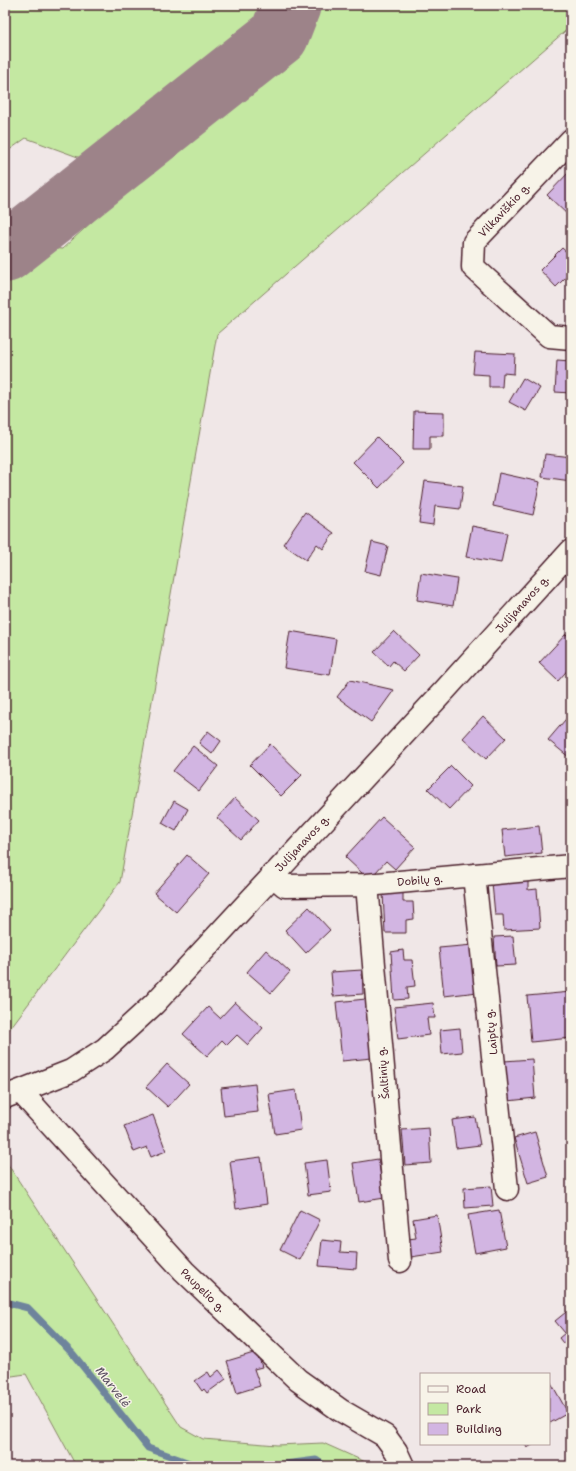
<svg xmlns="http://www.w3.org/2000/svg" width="576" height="1471" font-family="'Shantell Sans',sans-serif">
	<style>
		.green { fill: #c4e8a2; stroke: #878466 }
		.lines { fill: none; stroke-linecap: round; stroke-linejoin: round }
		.stream { stroke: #6e849c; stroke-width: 7 }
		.taxiway { stroke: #9d8389; stroke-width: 60 }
		.building { fill: #d2b5e2; stroke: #4a1f2b }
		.minor-casing { stroke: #4a1f2b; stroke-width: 25 }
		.major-casing { stroke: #4a1f2b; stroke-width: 25 }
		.minor { stroke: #f7f3e8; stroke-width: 22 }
		.major { stroke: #f7f3e8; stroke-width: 22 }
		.labels { text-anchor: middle; stroke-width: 3; stroke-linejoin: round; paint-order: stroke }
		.street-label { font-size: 11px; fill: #4a1f2b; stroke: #f7f3e8 }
		.water-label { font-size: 12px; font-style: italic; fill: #5c5163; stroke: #f7f3e8 }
	</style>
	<rect width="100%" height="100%" fill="#f0e7e7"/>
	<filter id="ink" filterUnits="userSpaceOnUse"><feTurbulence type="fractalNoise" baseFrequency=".025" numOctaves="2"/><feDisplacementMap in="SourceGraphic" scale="8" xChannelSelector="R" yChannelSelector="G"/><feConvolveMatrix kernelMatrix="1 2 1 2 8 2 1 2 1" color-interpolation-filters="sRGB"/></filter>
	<g filter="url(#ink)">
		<path class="green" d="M5,5H271L262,19L86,160L26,138L5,153Z
			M315,5H571V26L217,334L120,882L5,1035V272L37,247L62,249L107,208L109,191L297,38Z
			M5,178L10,214L5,226Z
			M5,1160L181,1427L203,1439L277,1445L323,1443L370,1464L371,1466H76L26,1374L5,1377Z"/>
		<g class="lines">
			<path class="stream" d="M5,1302L28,1308L73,1354L148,1448L195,1465L215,1466
				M270,1466L316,1460L325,1466"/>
			<path class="taxiway" d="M5,253L279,36L291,5"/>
		</g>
		<path class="building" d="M571,170V218L547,195Z
			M562,248L571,256V272L556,287L540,270Z
			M475,352L515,354L514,374L503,373L502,387H489V375L473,374Z
			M557,360L571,361V393L555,392Z
			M523,378L540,388L526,411L509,402Z
			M414,411L444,412V436H430V449H413Z
			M377,437L403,463L379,488L353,462Z
			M545,454L571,457V481L542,477Z
			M499,473L540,482L533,515L493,506Z
			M425,481L463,486L460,509L435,506L433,525L419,523Z
			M305,512L334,533L323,549L317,544L306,560L283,544Z
			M472,526L507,533L501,563L466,557Z
			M372,542L388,546L381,575L365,571Z
			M421,573L457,579L453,606L417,600Z
			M290,631L336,639L330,675L284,668Z
			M394,631L419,655L404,671L393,661L389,666L374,652Z
			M566,634L571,639V666L558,681L539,663Z
			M350,680L394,690L371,722L337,697Z
			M571,713V757L570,758L548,740Z
			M483,716L506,738L486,759L463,738Z
			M208,731L221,741L212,754L199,743Z
			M270,744L302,775L281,796L250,765Z
			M193,746L218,766L199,791L173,771Z
			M451,766L471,786L449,809L428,789Z
			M235,798L259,820L241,840L217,818Z
			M174,801L188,809L176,831L162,823Z
			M382,817L415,847L395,869L386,861L375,873L363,874L345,857Z
			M539,826L542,853L505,857L502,830Z
			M187,855L209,874L176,912L154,893Z
			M528,881V890L537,889L540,928L504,930L503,915H495L492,883Z
			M383,893H403V902H413L414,919L406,920V933H385Z
			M309,907L330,930L306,953L285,930Z
			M513,936L516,965L496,966L494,937Z
			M473,945L478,992L444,996L439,948Z
			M266,950L290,972L271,993L247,972Z
			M403,950L404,960H412L415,986L407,987L408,999L394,1000L391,952Z
			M362,970L363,994L333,996L331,972Z
			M571,992V1038L531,1042L527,996Z
			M366,999L372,1058L342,1061L336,1002Z
			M235,1002L263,1028L248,1045L237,1035L227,1045L222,1040L207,1056L183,1034L208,1007L220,1018Z
			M433,1003L435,1018H427L429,1035L398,1039L394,1007Z
			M460,1028L462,1052L442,1054L440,1030Z
			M532,1059L535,1098L508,1101L504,1061Z
			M167,1064L189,1084L168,1107L146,1087Z
			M255,1084L258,1112L224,1116L221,1088Z
			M296,1090L301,1130L275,1134L269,1094Z
			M153,1115L166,1151L151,1157L147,1147L134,1152L124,1126Z
			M475,1117L480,1145L456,1148L452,1120Z
			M429,1128L431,1163L405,1165L402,1130Z
			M535,1132L548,1177L528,1183L514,1138Z
			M261,1157L267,1204L236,1209L230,1161Z
			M378,1159L385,1198L359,1202L353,1163Z
			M327,1160L331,1192L308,1195L304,1163Z
			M491,1186L493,1206L465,1208L464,1188Z
			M300,1210L320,1220L300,1260L280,1250Z
			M499,1210L506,1247L475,1253L468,1215Z
			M437,1215L443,1252L411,1257L408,1239L416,1238L413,1219Z
			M322,1240L341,1242L340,1252L357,1253L356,1269L319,1266Z
			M571,1308V1346L567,1341L563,1343L559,1338L565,1333L555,1321Z
			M257,1352L262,1367L254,1369L260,1386L237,1393L227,1361Z
			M219,1370L226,1379L207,1393L204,1389L202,1391L195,1381L208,1372L211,1377Z
			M549,1379L568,1413L550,1423L549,1420Z
			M525,1444H534L527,1448Z"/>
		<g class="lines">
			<defs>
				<path id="minor" d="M571,140L474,242L473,267L549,336L571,338
					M272,875L285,886L367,885L571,866
					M474,875L507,1189
					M367,885L400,1261
					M21,1092L184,1271L298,1380L340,1410L385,1436L396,1451L403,1466"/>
				<path id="major" d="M5,1097L71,1071L105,1049L154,1004L444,691L571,551"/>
			</defs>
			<use href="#minor" class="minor-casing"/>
			<use href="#major" class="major-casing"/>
			<use href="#minor" class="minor"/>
			<use href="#major" class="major"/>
		</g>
	</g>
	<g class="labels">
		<g class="street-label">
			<text transform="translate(504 210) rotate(-47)" y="4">Vilkaviškio g.</text>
			<text transform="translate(522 604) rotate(-48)" y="4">Julijanavos g.</text>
			<text transform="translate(302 843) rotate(-47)" y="4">Julijanavos g.</text>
			<text transform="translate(420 880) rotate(-5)" y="4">Dobilų g.</text>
			<text transform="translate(491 1032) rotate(-96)" y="4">Laiptų g.</text>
			<text transform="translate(383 1073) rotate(-95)" y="4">Šaltinių g.</text>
			<text transform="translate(203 1290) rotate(44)" y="4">Paupelio g.</text>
		</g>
		<g class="water-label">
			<text transform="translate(113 1387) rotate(52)" y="4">Marvelė</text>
		</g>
	</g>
	<rect width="576" height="1471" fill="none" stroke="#f7f3e8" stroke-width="20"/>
	<rect x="10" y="10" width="556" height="1451" fill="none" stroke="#4a1f2b" stroke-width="1.5" filter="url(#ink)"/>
	<rect x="420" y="1373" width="130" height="72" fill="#f7f3e8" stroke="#b29e9c"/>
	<rect x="428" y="1386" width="20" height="6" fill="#f7f3e8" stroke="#b29e9c"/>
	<text x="456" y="1393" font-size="12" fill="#4a1f2b">Road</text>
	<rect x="428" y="1403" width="20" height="12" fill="#c4e8a2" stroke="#b29e9c"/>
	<text x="456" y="1413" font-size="12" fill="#4a1f2b">Park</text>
	<rect x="428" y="1423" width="20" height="12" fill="#d2b5e2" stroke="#b29e9c"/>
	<text x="456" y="1433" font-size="12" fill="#4a1f2b">Building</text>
</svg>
